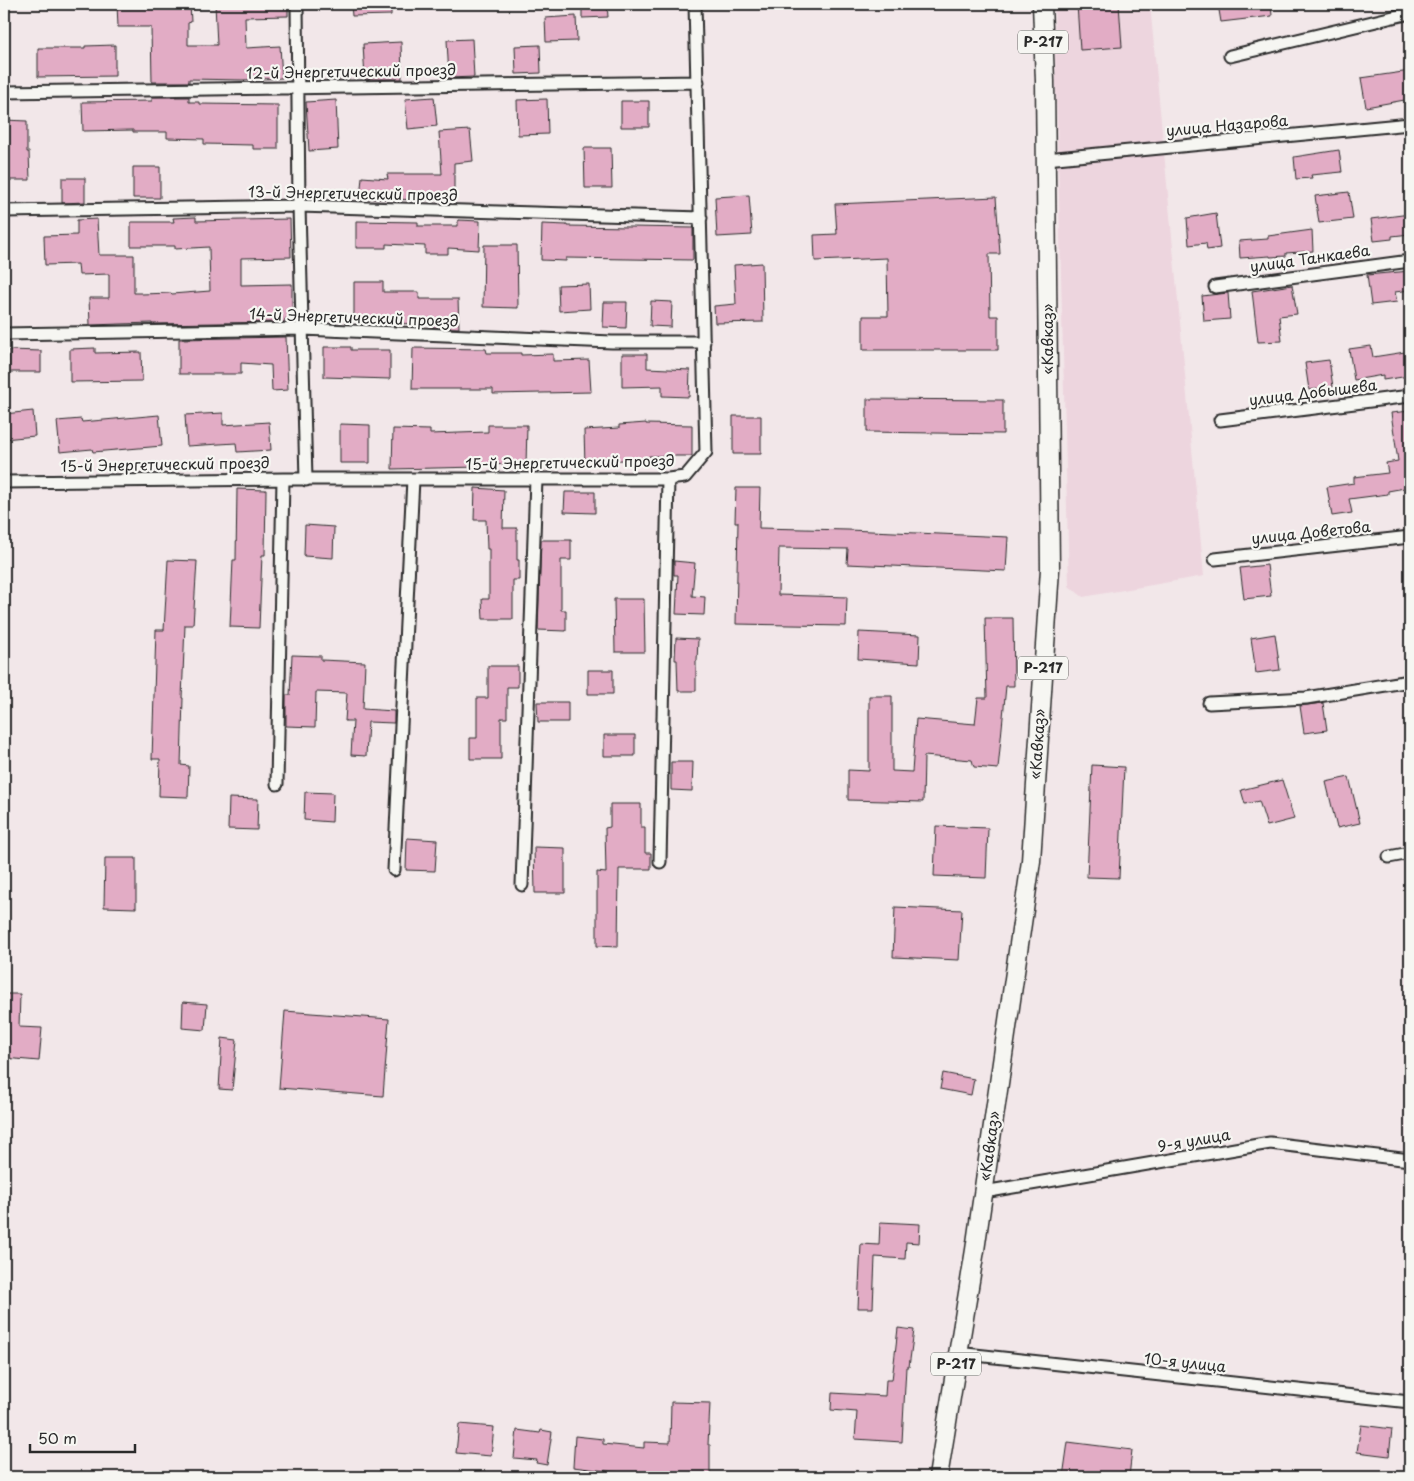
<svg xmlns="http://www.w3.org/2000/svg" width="1414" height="1481" font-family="'Playpen Sans',sans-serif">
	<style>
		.built { fill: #edd5de }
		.building { fill: #e2acc5; stroke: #2b2b2b }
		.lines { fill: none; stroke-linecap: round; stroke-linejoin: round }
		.minor-casing { stroke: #2b2b2b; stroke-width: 15 }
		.trunk-casing { stroke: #2b2b2b; stroke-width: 21 }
		.minor { stroke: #f6f6f2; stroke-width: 11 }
		.trunk { stroke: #f6f6f2; stroke-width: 18 }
		.labels { text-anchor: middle; stroke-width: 4.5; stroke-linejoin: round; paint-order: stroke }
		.shield { fill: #f6f6f2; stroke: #686867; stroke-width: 1 }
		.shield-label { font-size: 14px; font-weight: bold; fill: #2b2b2b }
		.street-label { font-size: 15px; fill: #2b2b2b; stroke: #f6f6f2 }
	</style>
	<rect width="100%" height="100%" fill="#f2e7e9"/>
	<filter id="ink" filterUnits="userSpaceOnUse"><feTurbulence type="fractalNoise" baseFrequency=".02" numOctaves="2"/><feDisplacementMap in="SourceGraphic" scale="10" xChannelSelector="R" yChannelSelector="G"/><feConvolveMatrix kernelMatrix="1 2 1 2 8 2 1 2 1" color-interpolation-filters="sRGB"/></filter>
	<g filter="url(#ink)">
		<path class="built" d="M1054,4H1150L1204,576L1083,597L1069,586Z"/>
		<path class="building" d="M117,4H190L191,22L188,23V45H217L215,4H288V16L245,17L246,48L280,46L282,78L243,80L189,79V82H152L151,27H118Z
			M351,4H391V15L352,16Z
			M582,4H607L608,17L582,18Z
			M1077,4H1119L1122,47L1080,50Z
			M1218,4H1271L1272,16L1221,22Z
			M576,16L577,41L546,42L545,18Z
			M472,39L474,77L449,78L447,40Z
			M401,42L402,79H365L363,44Z
			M115,45V76L38,77V48H85V46Z
			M540,45L541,73L516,74L515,46Z
			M1410,71V99L1366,107L1361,78Z
			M152,97H189V102H199V104L278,105V149H253V145L204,144V139L167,138V132H133V130L83,131L82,102L152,101Z
			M434,97L437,126L408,129L405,99Z
			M547,99L548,134L518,135L517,100Z
			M336,100L338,149L309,151L306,102Z
			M621,101H649V127H621Z
			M4,120L27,121V152H29L30,180H4Z
			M470,130L473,161L454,163V200L360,199L362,177L388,179L387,174H442L439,132Z
			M584,148H611L612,188H585Z
			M1339,150L1342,172L1311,175L1312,178L1296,179L1294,157Z
			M133,167H160V198H133Z
			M62,178H85V202L62,203Z
			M1349,192L1353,219L1319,223L1315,196Z
			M749,195L752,235L717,237L715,197Z
			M996,197L1000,254H989L990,316H998V350H863V316H888L887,258L815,261L814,235L837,234L835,204Z
			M1216,213L1220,248L1207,250L1206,243L1189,245L1187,218Z
			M1410,214V234L1392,236V239L1374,241L1371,219Z
			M196,217V221L290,219L291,257L241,258V285L292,284V319H285V322L152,324V323L90,325L89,298H109V274L79,275L78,264L45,265L44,236L77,235V220L97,219L99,255H134V293H141L142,294L171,293L172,294L210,291L209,247L175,249V246H131V222H174L173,218Z
			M458,220L480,221L479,250L448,248V254H425V246L386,244V248H356V221L418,222V226H458Z
			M542,224L567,225V226L693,228V260L566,258V261L541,260Z
			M1312,230L1313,251L1286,253V256L1270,257V256L1240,258L1239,241L1268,239V236Z
			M484,245H517L518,308L483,307Z
			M762,263L763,322L715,323L714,306L736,304L734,265Z
			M1410,271V290L1395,292L1397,302L1371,305L1367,275Z
			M354,282H383V292H419V299H458L459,328L433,327V323L394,324V320L354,319Z
			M589,284L590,309L559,311L558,285Z
			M1292,285L1297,314L1279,316L1282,341L1258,342L1252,291Z
			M1228,293L1230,319L1204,321L1202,296Z
			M651,301L672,302L671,327L650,326Z
			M604,302H627L626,328L603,327Z
			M286,337L288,390L272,391L271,365L241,363V374H179V339Z
			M1371,346L1373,357L1405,352L1409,376L1383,380V375L1354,380L1349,349Z
			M324,347H351V350H390V379L324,377Z
			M95,348V353L141,352L142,381L70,382V349Z
			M413,348L486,349L487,353H521V355L553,354V361L589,360L591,392L493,394V389H412Z
			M9,350L41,351V372H9Z
			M622,354H647V368L690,370L689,397L662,396V386L622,387Z
			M1329,360L1333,387L1309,390L1305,363Z
			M867,399L1003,400V434L867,432Z
			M33,411L35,436L4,439V414Z
			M1410,411V487L1388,491V494L1349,499L1352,513L1332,516L1327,487L1354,483V477L1388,473L1386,463L1398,461L1391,413Z
			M223,413V425L269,422L271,450L237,452L236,443L187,446L185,415Z
			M159,415L162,446L93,452L92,449L60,452L57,421L81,419L82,422Z
			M733,416H761V454H733Z
			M646,423V424L692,425V456H649V458L609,461V464L585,465L584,430L619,428V425Z
			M340,424L370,425V463H340Z
			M488,425H527L526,465L479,464V467L392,469L393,429L430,430V434L488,432Z
			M475,488L504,490L503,528H517V560H519V580H513V619H483L482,599H489V549H487L486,520H474Z
			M736,488H760L759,528L848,530L1008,537L1006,571L847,564L848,549L779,548L778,595L847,597L846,626L736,624L738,522H735Z
			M237,489L266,490L265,555H262L259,628L230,627L233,560H236Z
			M565,492H595V513L564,512Z
			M305,525L334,527L333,558L304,556Z
			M541,540H571V560H561V610H566V631L538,630Z
			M168,560L197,561L193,625H185L182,698H183L181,765L189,766L188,797L159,796L160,759H152L156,630H164Z
			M674,561L695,563L692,596L705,597L704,615L676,614L678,575H674Z
			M1267,565L1271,596L1244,599L1240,568Z
			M614,599H644L645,652H615Z
			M985,618H1013L1014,686H1006L998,769L974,767L972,760L924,756L923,802L848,800V770L869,771V696H892V771L912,772L916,719L975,724L978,698H987Z
			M859,632L920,635L919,663L858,659Z
			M1275,634L1280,670L1256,673L1251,638Z
			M676,638L698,639L697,661H696V691H678L677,660H675Z
			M292,655L321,656V660L365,662L363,709L394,711V723L368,722L366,756L351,755L353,721H345L347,693L316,692L315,727L286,726V695H290Z
			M488,666H518V687H507V718H501V759H470V738H477V698H488Z
			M588,670H613V694H588Z
			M537,702H568V722H538Z
			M1323,703L1327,730L1304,733L1300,706Z
			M604,735H635V756H604Z
			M671,762H693L692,791L671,790Z
			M1092,765L1124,767L1119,878L1087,877Z
			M1349,777L1360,823L1337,828L1326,782Z
			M1282,780L1294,819L1267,826L1259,801L1245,804L1241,790Z
			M305,792L333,793L332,822L304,820Z
			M229,798L258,799L257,830L228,829Z
			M610,804H641V827H645V853H651V869H619L618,947L597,946V872L606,873L605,828L610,827Z
			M936,826L988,828L986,878L934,876Z
			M407,838L437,840L435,871L406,870Z
			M534,847L565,848V893H535Z
			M105,858H136V908L104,907Z
			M895,907L962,910L959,960L893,957Z
			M4,994H20L19,1027L42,1028L39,1061L4,1058Z
			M183,1002L207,1004L205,1030L182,1028Z
			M285,1011L389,1019L383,1096L279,1088Z
			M222,1038L237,1040L232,1090L219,1089Z
			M943,1073L974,1079L971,1095L940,1089Z
			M880,1222L920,1224L919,1243L906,1242L905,1259L875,1257L873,1308H858L861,1244L879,1245Z
			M898,1328L914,1330L909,1367H906L902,1442L855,1439L857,1412L831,1410L832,1393L885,1396L886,1380H892Z
			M671,1402L710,1403L708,1445H710V1475L657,1474V1477L573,1467L575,1436L603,1439V1444L644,1448V1442L670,1443Z
			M459,1424L494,1427L491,1456L456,1453Z
			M1361,1425L1392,1429L1389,1456L1357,1452Z
			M517,1430L540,1433L541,1430L552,1432L547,1465L536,1463L537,1460L514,1458Z
			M1068,1442L1132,1450L1129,1477H1063Z"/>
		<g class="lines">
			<defs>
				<path id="minor" d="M297,4L299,206L306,480
					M1230,56L1410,13
					M4,92L698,82
					M1046,159L1410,124
					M4,211L299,206L701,218
					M1215,287L1410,261
					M4,334L303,329L612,342H704
					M1220,420L1410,396
					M4,482L283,479H668L685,477L706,452L695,4
					M1215,559L1410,537
					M1209,703L1306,698L1410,681
					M277,784L283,479
					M1389,857L1410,853
					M660,862L668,479
					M394,870L413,479
					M522,885L536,479
					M984,1192L1270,1143L1410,1160
					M957,1353L1410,1402"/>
				<path id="trunk" d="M938,1477L975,1250L1031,861L1050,569L1045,81L1042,4"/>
			</defs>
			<use href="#minor" class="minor-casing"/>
			<use href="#trunk" class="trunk-casing"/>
			<use href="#minor" class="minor"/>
			<use href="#trunk" class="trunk"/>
		</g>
	</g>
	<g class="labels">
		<g class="shield">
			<rect x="1018" y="30.5" width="50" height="23" rx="4"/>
			<rect x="1018" y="656.5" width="50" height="23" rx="4"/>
			<rect x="931" y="1352.5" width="50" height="23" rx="4"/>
		</g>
		<g class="shield-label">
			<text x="1043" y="47">Р-217</text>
			<text x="1043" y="673">Р-217</text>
			<text x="956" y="1369">Р-217</text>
		</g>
		<g class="street-label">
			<text transform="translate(351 72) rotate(-1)" y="5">12-й Энергетический проезд</text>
			<text transform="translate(1227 126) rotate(-5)" y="5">улица Назарова</text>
			<text transform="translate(353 194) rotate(1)" y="5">13-й Энергетический проезд</text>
			<text transform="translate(1310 259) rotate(-8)" y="5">улица Танкаева</text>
			<text transform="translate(354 318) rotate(2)" y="5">14-й Энергетический проезд</text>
			<text transform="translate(1048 339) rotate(-90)" y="5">«Кавказ»</text>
			<text transform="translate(1313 393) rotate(-7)" y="5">улица Добышева</text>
			<text transform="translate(570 463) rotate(-1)" y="5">15-й Энергетический проезд</text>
			<text transform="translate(165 465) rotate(-1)" y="5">15-й Энергетический проезд</text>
			<text transform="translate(1311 533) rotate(-6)" y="5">улица Доветова</text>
			<text transform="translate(1038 744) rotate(-86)" y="5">«Кавказ»</text>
			<text transform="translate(1194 1141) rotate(-10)" y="5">9-я улица</text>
			<text transform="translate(990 1146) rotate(-82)" y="5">«Кавказ»</text>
			<text transform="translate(1185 1363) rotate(6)" y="5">10-я улица</text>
		</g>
	</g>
	<rect width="1414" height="1481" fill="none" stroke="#f6f6f2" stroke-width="20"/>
	<rect x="10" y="10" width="1394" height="1461" fill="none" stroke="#2b2b2b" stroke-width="2" filter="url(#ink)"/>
	<path d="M30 1444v8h105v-8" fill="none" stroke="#2b2b2b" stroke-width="2.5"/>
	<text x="38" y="1444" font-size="15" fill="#2b2b2b" stroke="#f6f6f2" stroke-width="4" paint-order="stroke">50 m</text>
</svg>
